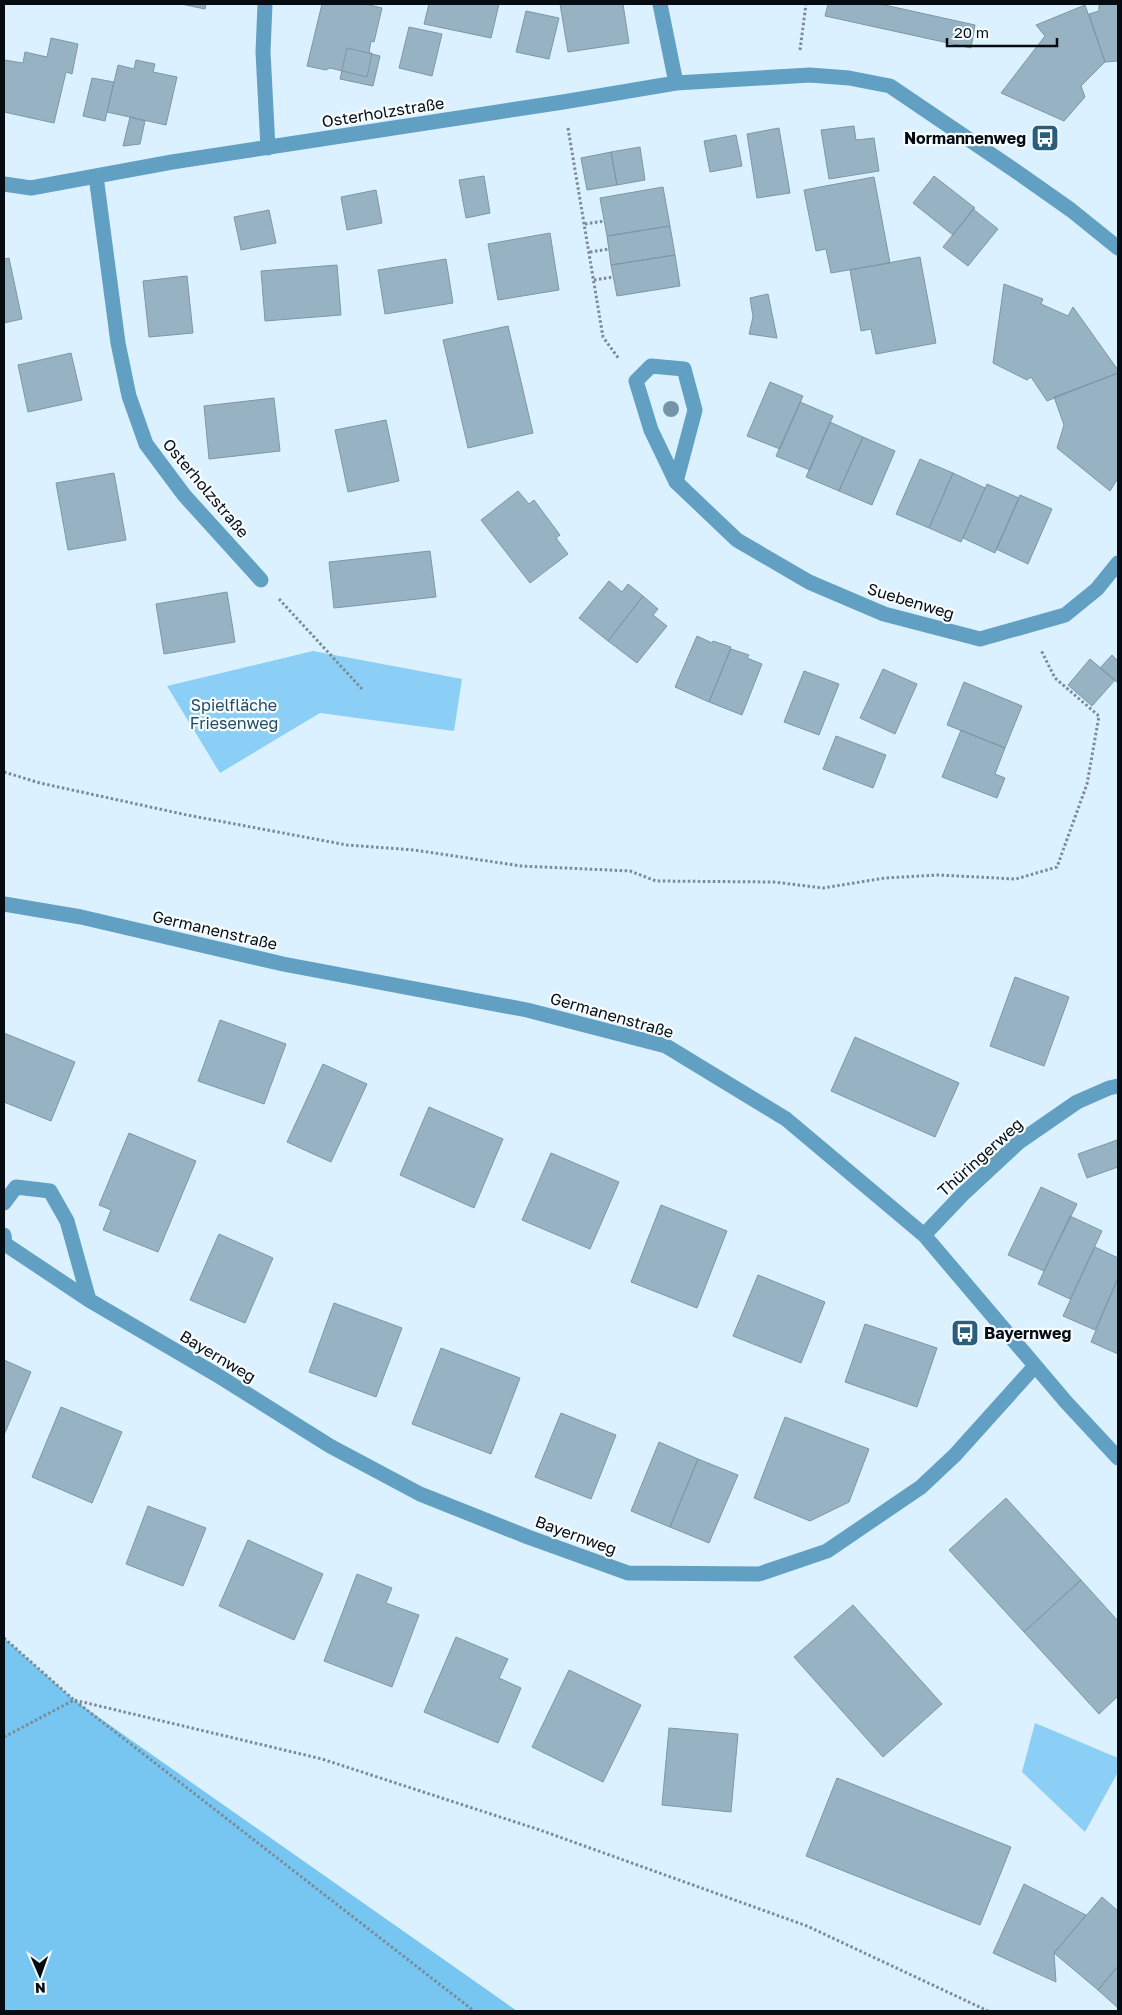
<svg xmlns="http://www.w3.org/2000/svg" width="1122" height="2015" font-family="'Golos Text',sans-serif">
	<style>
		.green { fill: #8bcef6 }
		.forest { fill: #77c6f2 }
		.building { fill: #97b2c2; stroke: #7d97a6 }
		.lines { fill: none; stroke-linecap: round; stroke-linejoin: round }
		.path { stroke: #7b8a95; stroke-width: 3; stroke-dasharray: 2.5 2.5; stroke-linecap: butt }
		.minor { stroke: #61a0c3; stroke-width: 15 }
		.tree { fill: #7495a8 }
		.labels { text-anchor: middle; stroke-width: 4.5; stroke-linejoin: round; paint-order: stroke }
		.street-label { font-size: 16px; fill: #050d13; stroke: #f6fcff }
		.poi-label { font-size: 16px; font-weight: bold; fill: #050d13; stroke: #f6fcff; text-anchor: end }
		.park-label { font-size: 16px; fill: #1f4a61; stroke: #f6fcff }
	</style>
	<rect width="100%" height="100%" fill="#dbf1ff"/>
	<path class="green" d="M313,651L462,679L454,731L320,713L220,773L167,686Z
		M1035,1723L1118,1758V1772L1085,1832L1022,1772Z"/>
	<path class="forest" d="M4,1638L74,1700L517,2011H4Z"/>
	<path class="building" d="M181,4H206L205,9Z
		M322,4H365L382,8L374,42L371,41L369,53H372L367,77L330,68L326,70L307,66Z
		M429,4H499L491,38L424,24Z
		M560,4H623L629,43L568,52Z
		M828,4H880L975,25L971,48L825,16Z
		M1099,4H1118V61L1105,62L1089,14L1099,11Z
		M1085,5L1105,62L1081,86L1085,97L1064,121L1001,93L1045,36L1036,25Z
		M526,11L559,18L549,59L516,52Z
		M409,27L442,34L432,76L399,68Z
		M51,38L78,44L72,74L66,72L54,123L4,112V60L23,63L25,52L47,57Z
		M347,48L380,56L373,86L340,79Z
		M136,60L155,64L153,72L177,77L166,125L107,112L118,65L134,69Z
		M92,78L114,82L105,121L83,116Z
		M130,117L145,121L140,144L123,146Z
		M854,126L856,140L874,138L879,171L829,179L821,130Z
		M779,128L790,193L757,198L747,134Z
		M736,135L742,166L710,172L704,141Z
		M640,147L645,180L617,185L611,152Z
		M611,152L617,185L587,190L581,158Z
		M484,176L490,213L466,218L459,180Z
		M934,176L975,208L953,235L913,203Z
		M874,177L890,263L831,273L826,249L816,251L804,190Z
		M663,187L670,226L607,236L600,198Z
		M376,190L382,223L347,230L341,197Z
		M973,209L998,229L968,266L943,247Z
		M269,210L276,243L241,250L234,217Z
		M670,226L675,255L611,265L607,236Z
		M550,233L559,290L498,300L488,244Z
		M675,255L680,286L617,296L611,265Z
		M920,257L936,343L876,354L871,329L861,331L850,270Z
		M9,258L22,319L4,323V259Z
		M446,259L453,303L385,314L378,270Z
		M337,265L341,315L265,321L261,271Z
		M187,276L193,333L149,337L143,281Z
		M1004,284L1043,299L1041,304L1068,316L1073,307L1118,370V373L1047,401L1031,377L1027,380L993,363Z
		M768,294L777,338L749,334L753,317L750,298Z
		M508,326L533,433L468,448L443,340Z
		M71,353L82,400L28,412L18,365Z
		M1118,373V478L1110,491L1057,448L1064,425L1054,397Z
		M770,382L803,396L780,449L747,436Z
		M274,398L280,451L209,459L204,406Z
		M800,402L833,416L810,470L776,456Z
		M386,420L399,481L348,492L335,430Z
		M830,422L863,437L839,491L806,477Z
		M863,437L895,451L872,505L839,491Z
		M920,459L953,473L929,528L896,514Z
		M114,473L126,540L68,550L56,483Z
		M953,473L985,488L961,542L929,528Z
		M987,484L1019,498L995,553L963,538Z
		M518,491L529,504L534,500L560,535L556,538L568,554L530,583L481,520Z
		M1020,495L1052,509L1028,564L996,549Z
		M430,551L436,597L334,608L329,562Z
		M609,581L622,592L628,584L643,596L608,641L579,618Z
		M227,592L235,642L164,654L156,604Z
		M643,596L658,609L653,615L667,626L637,663L608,641Z
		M697,636L712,643L713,641L731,647L709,702L675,687Z
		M731,649L749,655L747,658L762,664L742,715L709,702Z
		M1112,655L1118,661V683L1100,668Z
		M1090,659L1115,680L1092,706L1068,685Z
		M883,669L917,684L895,734L860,718Z
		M804,671L839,684L819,735L784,722Z
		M964,682L1022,706L1005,748L947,725Z
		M961,730L1005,748L995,774L1005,778L997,798L942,777Z
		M836,736L886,755L873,788L823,769Z
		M1015,977L1069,997L1044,1066L990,1046Z
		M220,1020L286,1044L264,1104L198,1081Z
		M4,1033L75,1062L51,1121L4,1102Z
		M855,1037L959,1083L935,1137L831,1091Z
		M323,1064L367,1084L331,1162L287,1142Z
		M429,1107L503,1139L474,1208L400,1175Z
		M129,1133L196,1161L158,1252L103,1230L111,1210L99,1205Z
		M1117,1140L1118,1167L1087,1178L1078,1154Z
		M551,1153L619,1182L590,1249L522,1220Z
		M1041,1187L1077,1204L1044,1271L1008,1255Z
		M661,1205L727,1231L697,1308L631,1282Z
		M1070,1216L1102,1231L1070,1299L1038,1284Z
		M219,1234L273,1258L245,1323L190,1300Z
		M1095,1247L1118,1258V1278L1095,1330L1063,1316Z
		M758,1275L825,1302L801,1363L733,1336Z
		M1118,1278V1354L1091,1342Z
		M334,1303L402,1328L376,1397L309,1372Z
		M865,1324L937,1348L917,1407L845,1382Z
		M441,1348L520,1378L491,1454L412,1424Z
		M4,1360L31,1372L4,1435Z
		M61,1407L122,1432L92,1503L32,1477Z
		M561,1413L616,1435L591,1499L535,1477Z
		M785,1417L869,1449L849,1502L810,1521L754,1498Z
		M659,1442L698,1459L670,1527L631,1511Z
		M698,1459L738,1475L709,1543L670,1527Z
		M1006,1498L1081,1580L1024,1632L949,1550Z
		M148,1506L206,1528L183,1586L126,1564Z
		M248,1540L323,1574L294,1640L219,1606Z
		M357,1574L392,1588L386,1603L419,1615L392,1687L324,1661Z
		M1081,1580L1118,1621V1696L1099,1714L1024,1632Z
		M853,1605L942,1704L883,1757L794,1657Z
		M456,1637L508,1659L499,1678L521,1688L498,1743L424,1712Z
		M569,1670L641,1705L603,1782L532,1747Z
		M669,1728L738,1734L731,1812L662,1805Z
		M837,1778L1011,1847L980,1925L806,1856Z
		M1024,1884L1086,1915L1054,1953L1056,1982L993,1953Z
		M1102,1897L1118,1911V1966L1098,1990L1054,1953Z
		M1118,1966V2008L1098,1990Z"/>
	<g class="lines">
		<path class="path" d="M800,50L806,4
			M568,128L603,337L619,359
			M585,224L604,221
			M590,252L609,249
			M594,280L613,277
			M279,599L362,689
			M4,772L40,783L187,815L347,845L414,850L521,866L630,871L656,881L774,882L823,888L885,878L938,875L1016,879L1057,867L1087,784L1099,716L1055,678L1041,650
			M4,1638L74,1700L474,2011
			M4,1737L74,1700L322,1759L540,1830L807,1926L988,2011"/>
		<path class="minor" d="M265,4L263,52L268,148
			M660,4L676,83
			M96,176L118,343L129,396L146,444L184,495L261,580
			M4,184L31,188L172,162L563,102L676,83L810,75L849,78L890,86L1017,172L1071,210L1118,248
			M676,482L695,410L684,369L651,366L636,381L651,430L676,482L737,540L809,582L884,614L980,639L1065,615L1097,589L1118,563
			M4,904L81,917L283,964L527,1010L666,1046L786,1119L924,1235L1066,1402L1118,1458
			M4,1203L16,1187L50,1191L67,1221L89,1300
			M4,1235L5,1244L89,1300L217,1375L330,1446L420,1494L528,1537L628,1573L759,1574L827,1551L921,1487L955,1455L1035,1366
			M924,1235L962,1195L1019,1142L1077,1102L1109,1088L1118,1086"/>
	</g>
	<circle class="tree" cx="671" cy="409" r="8"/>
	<defs>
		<symbol id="bus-square" viewBox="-11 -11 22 22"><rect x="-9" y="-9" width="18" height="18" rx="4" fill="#2a5e7a" stroke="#f6fcff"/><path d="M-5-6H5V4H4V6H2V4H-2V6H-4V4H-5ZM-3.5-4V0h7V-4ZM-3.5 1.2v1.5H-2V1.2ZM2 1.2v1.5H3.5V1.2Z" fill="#fff"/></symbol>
	</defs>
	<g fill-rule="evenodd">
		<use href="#bus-square" x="1029" y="122" width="32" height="32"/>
		<use href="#bus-square" x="949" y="1317" width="32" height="32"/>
	</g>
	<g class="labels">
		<g class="street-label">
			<text transform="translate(383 112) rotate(-9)" y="6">Osterholzstraße</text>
			<text transform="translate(206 488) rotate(50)" y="6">Osterholzstraße</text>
			<text transform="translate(911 601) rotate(17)" y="6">Suebenweg</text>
			<text transform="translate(215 930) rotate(13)" y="6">Germanenstraße</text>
			<text transform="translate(612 1015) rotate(16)" y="6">Germanenstraße</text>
			<text transform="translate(980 1157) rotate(-42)" y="6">Thüringerweg</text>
			<text transform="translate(218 1356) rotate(31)" y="6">Bayernweg</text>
			<text transform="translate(576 1535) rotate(20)" y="6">Bayernweg</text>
		</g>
		<g class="poi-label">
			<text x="1026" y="144">Normannenweg</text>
			<text x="984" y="1339" text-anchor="start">Bayernweg</text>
		</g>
		<g class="park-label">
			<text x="234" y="711">Spielfläche<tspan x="234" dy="18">Friesenweg</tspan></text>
		</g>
	</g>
	<rect width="1122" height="2015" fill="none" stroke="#050d13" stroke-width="10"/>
	<g transform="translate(40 1975) rotate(178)" stroke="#f6fcff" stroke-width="4" paint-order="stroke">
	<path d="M0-4L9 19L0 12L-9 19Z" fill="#050d13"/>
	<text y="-8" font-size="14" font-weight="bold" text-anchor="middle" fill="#050d13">N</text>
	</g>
	<path d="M947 38v8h110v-8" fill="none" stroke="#050d13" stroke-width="2.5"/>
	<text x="954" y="38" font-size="15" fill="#050d13" stroke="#f6fcff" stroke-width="4" paint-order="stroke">20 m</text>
</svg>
